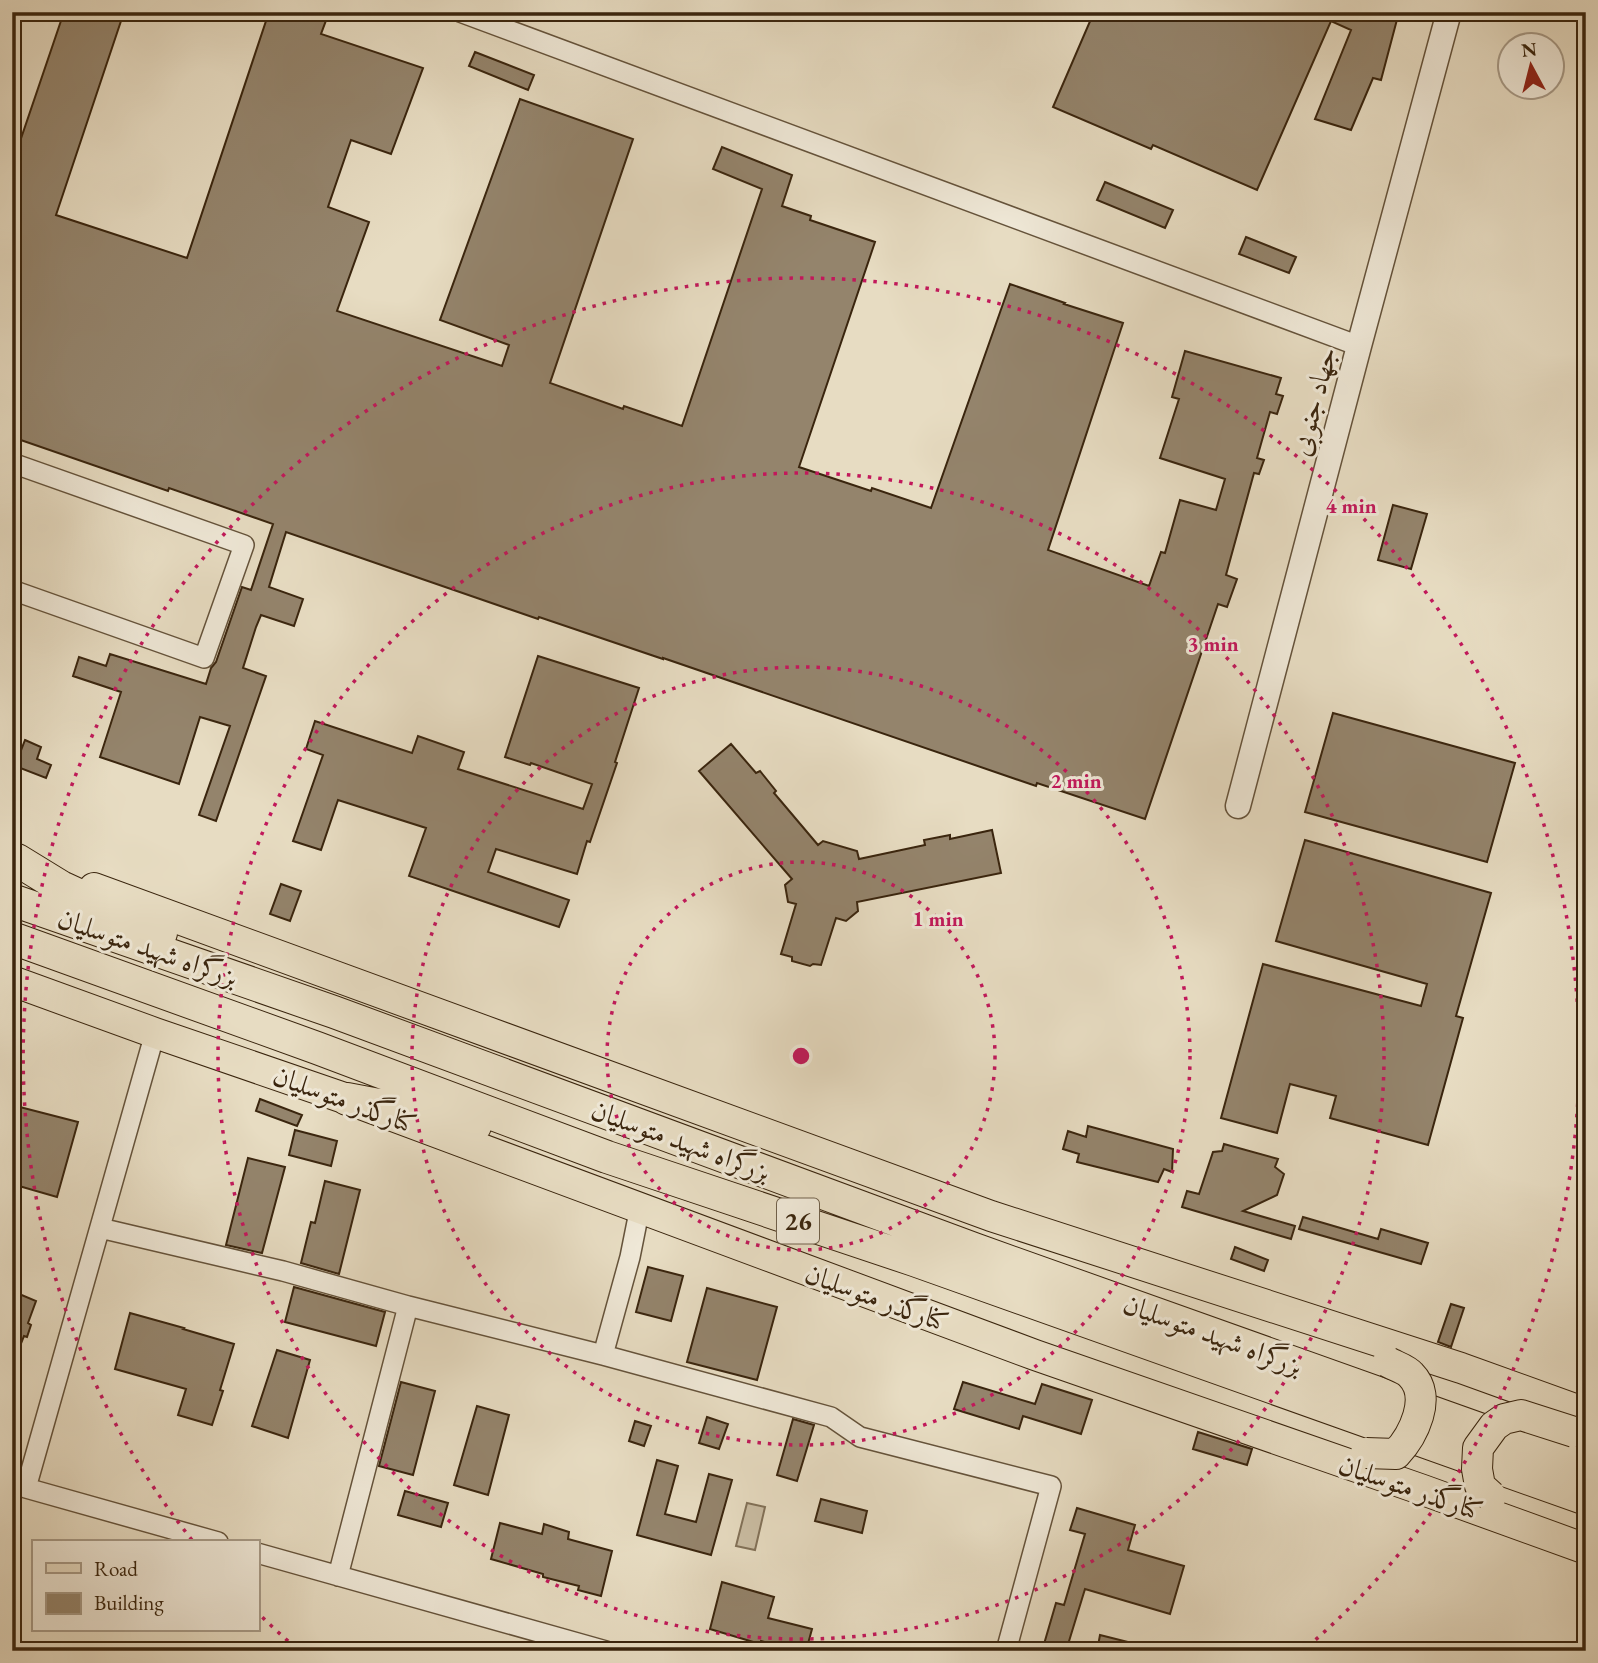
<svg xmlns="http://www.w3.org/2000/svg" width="1598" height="1663" font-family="'EB Garamond',Amiri,serif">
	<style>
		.green { fill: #cabda3; stroke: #827158; stroke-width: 2 }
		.building { fill: #94846c; stroke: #3a250e; stroke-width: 2 }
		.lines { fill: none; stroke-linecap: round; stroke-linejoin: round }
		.minor-casing { stroke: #65533b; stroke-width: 22 }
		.tertiary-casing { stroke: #65533b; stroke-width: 27 }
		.primary-casing { stroke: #3a250e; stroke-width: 32 }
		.trunk-casing { stroke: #3a250e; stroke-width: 34 }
		.minor { stroke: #efe8d7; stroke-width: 19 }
		.tertiary { stroke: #efe8d7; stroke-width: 24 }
		.primary { stroke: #e7dcc2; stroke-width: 30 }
		.trunk { stroke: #e7dcc2; stroke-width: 32 }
		.primary-bridge-casing { stroke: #3a250e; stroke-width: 32; stroke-linecap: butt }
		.primary-bridge { stroke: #e7dcc2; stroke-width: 30 }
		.ring { fill: none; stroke: #c2185b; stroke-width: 3.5; stroke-dasharray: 3.5 7 }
		.labels { text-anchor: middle; stroke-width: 6; stroke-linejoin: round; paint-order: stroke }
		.shield { fill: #efe8d7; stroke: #70604a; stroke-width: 2 }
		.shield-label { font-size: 26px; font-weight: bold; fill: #3a250e }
		.street-label { font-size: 28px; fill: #3a250e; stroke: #efe8d7 }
		.centre { fill: #c2185b; stroke: #efe8d7; stroke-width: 3.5 }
		.ring-label { font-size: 21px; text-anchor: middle; font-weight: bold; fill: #c2185b; stroke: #efe8d7; stroke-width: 6; stroke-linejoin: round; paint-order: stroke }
	</style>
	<rect width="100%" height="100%" fill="#e7dcc2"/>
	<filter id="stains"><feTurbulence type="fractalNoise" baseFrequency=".00286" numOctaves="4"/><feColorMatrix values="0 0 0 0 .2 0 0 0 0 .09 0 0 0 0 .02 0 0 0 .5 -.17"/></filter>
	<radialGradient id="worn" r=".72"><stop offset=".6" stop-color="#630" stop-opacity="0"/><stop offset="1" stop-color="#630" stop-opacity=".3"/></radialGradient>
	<path class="green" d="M747,1503L765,1507L755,1550L736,1546Z"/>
	<path class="building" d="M64,12H124L56,215L187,258L269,12H319L328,15L321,34L423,68L391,154L351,140L328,207L369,222L337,311L502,366L509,345L440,320L520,99L633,139L550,383L623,409L624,406L682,426L762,189L713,169L722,147L792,175L782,206L811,216L810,220L875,242L799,467L871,491L872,488L931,508L1010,284L1065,303L1064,304L1123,323L1048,550L1149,586L1161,552L1165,553L1180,500L1216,510L1225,479L1160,458L1179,399L1172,397L1185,351L1281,378L1276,394L1283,396L1277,414L1270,412L1257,458L1264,460L1259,474L1254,473L1226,575L1237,579L1227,607L1218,604L1145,819L1037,783L1036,786L663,658V659L539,617L538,619L286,532L269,587L303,599L294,626L261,615L256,627L243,668L266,676L216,821L199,815L230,726L200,717L179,784L100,757L121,692L73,676L79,657L106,666L110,654L206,684L211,668L216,662L242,587L251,590L273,524L169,488L168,491L12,437V165Z
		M1094,12H1399L1381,80L1373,78L1351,130L1315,119L1351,30L1331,21L1257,190L1153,145L1151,149L1053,107Z
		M475,52L534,75L528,90L469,66Z
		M1105,182L1173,210L1165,228L1097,200Z
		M1246,237L1296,257L1289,273L1239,254Z
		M1393,505L1427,514L1411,569L1378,560Z
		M538,656L639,688L615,762L617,763L590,842L587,841L577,874L496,849L488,872L569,900L559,927L409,876L426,828L338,800L321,850L293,841L323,755L306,749L315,721L412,753L418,736L464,752L458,769L583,809L592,784L531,763L530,765L505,757Z
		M1333,713L1515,763L1487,862L1305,812Z
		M25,740L41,747L37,759L51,765L46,778L15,766Z
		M731,744L756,773L760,771L776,791L774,793L818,845L823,841L857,851L859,859L925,845L924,840L950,835V839L992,830L1001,873L857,902L858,911L846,921L836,918L821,965L813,964L810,966L792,961V957L781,954L796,904L788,902L785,885L792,879L699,771Z
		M1305,840L1491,893L1456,1016L1463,1018L1428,1145L1330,1118L1336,1096L1290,1084L1277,1133L1221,1118L1263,964L1421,1006L1427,984L1276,941Z
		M281,884L301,891L290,921L270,914Z
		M260,1099L302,1115L297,1126L256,1111Z
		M12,1105L78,1122L57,1197L12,1184Z
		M1088,1126L1173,1149L1172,1172L1164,1169L1158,1182L1077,1162L1079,1154L1063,1149L1068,1131L1086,1137Z
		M295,1130L337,1141L331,1166L289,1155Z
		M1224,1144L1278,1159L1275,1167L1284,1174L1277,1195L1243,1211L1295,1226L1291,1239L1182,1207L1187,1191L1199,1194L1213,1152L1222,1151Z
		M248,1158L285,1167L262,1253L226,1245Z
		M325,1181L360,1190L339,1274L301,1263L311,1222L315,1223Z
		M1303,1217L1378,1239L1381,1229L1428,1243L1421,1264L1299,1229Z
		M1235,1247L1268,1260L1264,1271L1231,1259Z
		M648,1267L683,1276L671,1321L636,1312Z
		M294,1287L385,1312L376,1346L285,1322Z
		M707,1288L777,1307L757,1380L687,1362Z
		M12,1293L17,1295V1293L36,1301L28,1323L31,1325L27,1337L24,1336L13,1364Z
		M1451,1304L1464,1308L1451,1347L1438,1342Z
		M130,1313L184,1328L183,1329L234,1344L220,1390L223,1391L212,1425L178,1415L186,1389L115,1369Z
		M277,1350L310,1360L288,1438L252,1426Z
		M401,1382L435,1391L413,1475L379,1466Z
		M963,1382L1035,1404L1042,1384L1092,1400L1081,1434L1023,1416L1019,1429L954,1409Z
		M477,1406L509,1415L488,1495L454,1485Z
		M707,1417L728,1424L719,1449L699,1443Z
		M793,1419L814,1425L797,1481L777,1475Z
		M635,1421L651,1426L644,1446L629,1441Z
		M1198,1432L1252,1449L1247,1465L1193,1449Z
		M657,1460L678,1466L665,1514L696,1522L709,1474L732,1480L711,1555L637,1535Z
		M405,1491L448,1503L441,1527L398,1515Z
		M821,1499L867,1511L862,1533L815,1521Z
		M1077,1508L1135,1525L1128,1550L1184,1566L1170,1614L1085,1589L1066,1651H1042L1056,1603L1064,1605L1085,1534L1070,1530Z
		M500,1523L542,1534L544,1524L569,1532L568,1539L612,1551L601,1596L578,1590L579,1586L543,1577V1574L491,1559Z
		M722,1582L774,1597L768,1618L812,1629L806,1651H799L761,1641L760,1644L710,1629Z
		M1100,1635L1144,1646V1651H1097Z"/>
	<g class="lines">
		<defs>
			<path id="minor" d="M460,12L1359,346
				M12,463L244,545L204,658L12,590
				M155,1033L26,1488L218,1542
				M100,1228L283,1271L408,1306L603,1355L831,1417L860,1437L1051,1486L1006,1651
				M603,1355L630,1257L640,1207
				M257,1553L606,1651
				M338,1576L408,1306"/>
			<path id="tertiary" d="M1238,806L1359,346L1449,12"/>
			<path id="primary" d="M94,888L991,1216L1461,1368L1586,1413
				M12,981L155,1033L347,1099L1035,1355L1423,1490L1586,1549"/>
			<path id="trunk" d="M17,860L61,887L161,933
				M12,900L334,1012L974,1249L1586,1467
				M12,938L317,1048L607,1157L914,1260L1586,1499
				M347,1099L426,1114L475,1126"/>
		</defs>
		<use href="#minor" class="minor-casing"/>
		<use href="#tertiary" class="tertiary-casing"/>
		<use href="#primary" class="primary-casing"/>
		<use href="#trunk" class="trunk-casing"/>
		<use href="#minor" class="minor"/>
		<use href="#tertiary" class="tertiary"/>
		<use href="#primary" class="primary"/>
		<use href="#trunk" class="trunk"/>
		<defs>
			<path id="primary-bridge" d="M1366,1453L1396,1454C1413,1436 1433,1397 1411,1375C1406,1369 1395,1366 1388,1362
				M1491,1496L1480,1486L1477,1469L1478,1448L1494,1426L1504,1419L1521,1415L1574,1432"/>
		</defs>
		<use href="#primary-bridge" class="primary-bridge-casing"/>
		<use href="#primary-bridge" class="primary-bridge"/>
	</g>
	<g class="ring">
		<circle cx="801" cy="1056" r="194"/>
		<circle cx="801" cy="1056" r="389"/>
		<circle cx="801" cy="1056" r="583"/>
		<path d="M296 1648A778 778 0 0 1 261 1616M192 1540A778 778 0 1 1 1306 1648"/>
	</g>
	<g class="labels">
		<rect class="shield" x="777" y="1198.5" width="42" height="45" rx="5"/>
		<g class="shield-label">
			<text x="798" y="1230">26</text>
		</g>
		<g class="street-label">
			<text transform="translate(1313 401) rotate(-75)" y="10">جهاد جنوبی</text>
			<text transform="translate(148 947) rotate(19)" y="10">بزرگراه شهید متوسلیان</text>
			<text transform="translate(345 1099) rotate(20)" y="10">کنارگذر متوسلیان</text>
			<text transform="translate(681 1140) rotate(20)" y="10">بزرگراه شهید متوسلیان</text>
			<text transform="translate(877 1297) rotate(20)" y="10">کنارگذر متوسلیان</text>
			<text transform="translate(1213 1334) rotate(20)" y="10">بزرگراه شهید متوسلیان</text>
			<text transform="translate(1411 1487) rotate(19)" y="10">کنارگذر متوسلیان</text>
		</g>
	</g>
	<circle cx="801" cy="1056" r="10" class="centre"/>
	<g class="ring-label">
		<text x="1351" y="513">4 min</text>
		<text x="1213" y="651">3 min</text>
		<text x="1076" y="788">2 min</text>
		<text x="938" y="926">1 min</text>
	</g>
	<rect width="1598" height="1663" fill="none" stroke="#e7dcc2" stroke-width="42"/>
	<rect x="14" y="14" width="1570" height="1635" fill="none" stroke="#3a250e" stroke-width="3.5"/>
	<rect x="21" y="21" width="1556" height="1621" fill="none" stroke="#3a250e" stroke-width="2"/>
	<rect x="32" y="1540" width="228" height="91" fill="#efe8d7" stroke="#a79a87" stroke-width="2"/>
	<rect x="46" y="1563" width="35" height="10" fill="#e7dcc2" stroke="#a79a87" stroke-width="2"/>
	<text x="94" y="1576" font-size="21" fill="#3a250e">Road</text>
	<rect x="46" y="1593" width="35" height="21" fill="#94846c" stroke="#a79a87" stroke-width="2"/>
	<text x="94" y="1610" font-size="21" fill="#3a250e">Building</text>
	<g transform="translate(1531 66) rotate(353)"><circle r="33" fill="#efe8d7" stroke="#a79a87" stroke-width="2"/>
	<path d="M0-5L12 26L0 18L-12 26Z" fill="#8f2418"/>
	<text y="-10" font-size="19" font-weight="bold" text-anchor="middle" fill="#3a250e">N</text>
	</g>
	<rect width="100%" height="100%" filter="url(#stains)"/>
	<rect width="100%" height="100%" fill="url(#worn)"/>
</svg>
